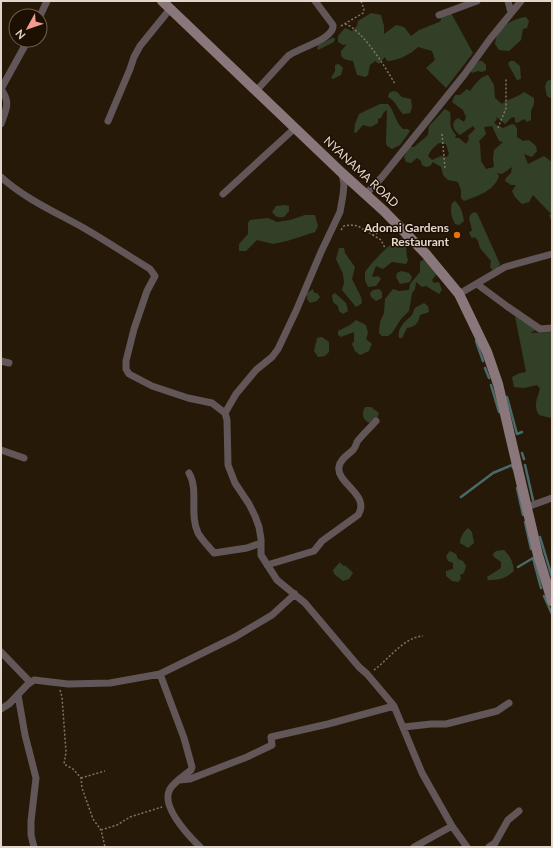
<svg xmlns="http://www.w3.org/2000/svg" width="553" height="848" font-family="Lato,sans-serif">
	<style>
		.green { fill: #334028; fill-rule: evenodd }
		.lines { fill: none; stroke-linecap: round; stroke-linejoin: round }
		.stream { stroke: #486a6a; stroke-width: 2.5 }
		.path { stroke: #807466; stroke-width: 1.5; stroke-dasharray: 2 2; stroke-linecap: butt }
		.street { stroke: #625659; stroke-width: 7 }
		.secondary { stroke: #8a777c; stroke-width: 10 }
		.food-dot { fill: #e8710a; stroke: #1d1002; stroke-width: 1.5 }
		.labels { text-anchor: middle; stroke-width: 3; stroke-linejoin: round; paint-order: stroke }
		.street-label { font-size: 12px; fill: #e1d7cc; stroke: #1d1002 }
		.poi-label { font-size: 12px; font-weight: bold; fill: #e1d7cc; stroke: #1d1002; text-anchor: end }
	</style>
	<rect width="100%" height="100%" fill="#271908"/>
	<path class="green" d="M371,13L381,15L384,26V34L396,25L404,27L411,36L419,30L439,22L441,20V17L451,13L473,53L446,88L426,68L435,60L432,51L418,47C411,54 397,61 387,61L385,57L379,64L375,61L370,65L368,75L365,77L357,75L353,61C346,60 340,59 341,51L347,44L343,45L338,42V36L345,28L352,31L357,26L358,21Z
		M526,17L529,21L527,28L523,29L521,40L509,51L499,50L495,44C496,28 511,19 526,17Z
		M332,38H335L334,42L318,50L317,48L318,45Z
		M479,61H482L486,65V70L482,72L478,71L472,73L470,70Z
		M510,61H514L520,66L521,79L517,80L508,64Z
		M339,64L343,68L341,75L333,79L331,78L335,71V65Z
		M488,75L494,85L495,98L502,104C509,98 517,98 524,92L534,98V104L531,111V120L527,122L524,119L517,123L515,122V118L512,117L505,124L495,116L497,119L494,123L497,125L503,128L512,124L515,125L517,129V137L523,141L529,140L536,146L537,151L532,157L524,154L528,164L544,156L552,162V223L549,215L551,214L533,195L529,202L522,204L515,197L512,191L516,185H511L505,181L506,178L511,173L512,167L502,174L497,173L499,176C494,191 478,196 464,201L461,198V190L458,182L448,180L443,175L441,167L433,162L430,166L426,167L422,165L421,161L417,158L411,163L406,162L404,157L409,147H414L428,135L429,126L445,109L450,112C452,124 447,124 456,135L455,138H459L466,144L469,139L468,136L475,129L473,126L460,135C453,130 450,123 458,118L464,122L466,117L463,110L452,102L455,95H460L467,89L470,91C475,84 480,77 488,75ZM492,126L499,141L503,142L494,150L493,159L494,167L486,169L481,161L480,144L479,141L486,134L484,127ZM439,143L446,144L449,154L447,157L441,156L432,160L428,156L432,149Z
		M552,79V99L547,96L545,87L547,81Z
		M393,91L397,92L402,97L411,99L412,107L410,113L403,114C397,108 396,101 388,97L389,93Z
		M380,104H388C395,112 395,122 403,129H408L410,131L400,145L392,149L387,146L386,142L387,110L384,112L381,118L378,119V123L371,127L363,125L356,133L354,132L355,124L359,114Z
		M455,201C461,206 463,214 464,221L459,225L455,224C451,216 450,211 452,203Z
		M285,205L289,206V211L284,217C278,218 276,217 272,212L276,206Z
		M474,212L477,213L500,264L497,269L492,270L490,267L491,261L480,248L478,241L475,237L472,238L469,233L472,230L469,218L471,214Z
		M305,215H315L318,226L315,232L287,241L273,244L257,240L246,251H239V244L248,234V223L250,220L268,218L277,222L290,220Z
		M406,236C407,245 405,253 408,260L406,264L392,262L383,269L376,266L372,276L374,277L378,276L381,279L376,286L368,287L365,280V272C372,262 394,238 406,236Z
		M339,248H344L345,253L355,267L352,279L361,297L362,303L356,307L342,290L344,283L343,274L336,259Z
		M424,259L435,272L436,275L432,280L434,283L439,282L442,290L439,294L426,286L422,287L416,282L415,289L412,293L409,311L401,319L392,333L388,336H382L379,333L380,322L384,313L385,299L393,289L399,291L409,290L410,284L420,272V262Z
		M401,271L409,273L412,277L410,282L400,284L396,277L397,273Z
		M313,289L314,293H317L320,297L317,301L310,303L307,299V293Z
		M379,289L382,292V298L376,301L371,297L370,293L373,290Z
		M335,293L346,303L348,311L343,314L339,311L338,306L333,302L332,295Z
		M424,303L428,306L429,312L420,315C418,324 415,327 407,328L402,338H399C397,329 404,322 410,317C413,315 413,311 415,308C417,306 421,305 424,303Z
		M515,316L536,330L530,333L552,332V418H551L539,415C533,406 537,399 540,389L537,385L524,388L514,387L512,377L520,373L526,372Z
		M356,320L366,325L368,333L366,339L372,344L369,351L360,355L355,351L352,344L354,341V332L341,337L338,335V331L350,325Z
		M322,337L329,342V352L325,356L318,357L314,351L317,338Z
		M365,407H371L379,413L377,419L370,423C363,420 361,415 365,407Z
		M468,528L472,532L474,543L468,548L460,543C460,538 463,532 468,528Z
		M504,550C511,557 513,562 514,571C505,579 499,580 488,580L487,577L501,568V562L494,557L493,554L496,551Z
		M450,551L456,554L458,559L463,561L466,566L464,573L460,575L461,579L458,582L452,581L446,576V571L453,569V563L448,561L446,556Z
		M340,562L342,565L346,566L353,573L349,579L343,581L334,574L333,570Z"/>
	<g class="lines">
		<path class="stream" d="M476,341L483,361
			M485,368L489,378
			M491,385L499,412
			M507,397L517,434L522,432
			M522,453L524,459
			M525,465L533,500
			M517,488L523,515
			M461,497L493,473L512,465L513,468
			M525,522L531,549
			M540,537L552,577
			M518,567L533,558L541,588
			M544,596L552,614"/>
		<path class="path" d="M345,24C362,29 386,68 395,84
			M341,26L363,13L364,9L361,1
			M498,128L506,108V78
			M442,134L445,169
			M341,230L344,226L351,225L358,226L381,240L385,248
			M372,235L381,232L383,227
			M374,670C389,659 404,637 423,636
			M60,690L62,697L66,752L64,764L73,769L81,778L82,788L93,819L101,830L105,847
			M81,778L105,771
			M101,830L117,825L130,817L162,807"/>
		<path class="street" d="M508,1L511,13
			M439,15L477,1
			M40,16L47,1
			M256,91L288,56C298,48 335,39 333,25L315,1
			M108,121L130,69L134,57L140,46L170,9
			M1,124C6,109 11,103 1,89L28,40
			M1,177C24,198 55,212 82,227C105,240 127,255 150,269L155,276L147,291L134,329L126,361V369L129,374L152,386L188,398L212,403L225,413L227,420L228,465L235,483L249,504L255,516L259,527L261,539V555L277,580L305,603L359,667L367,674L394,706L422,773L452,826L467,847
			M223,194L295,128
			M366,194L382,177L464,75L490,39L521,1
			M477,284L508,307L540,329L552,328
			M459,294L505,267L552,254
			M1,361L9,363
			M225,413L236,394L256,370L272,357L278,349L296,311L321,252L340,212L343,195L344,184L342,173
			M1,450L24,458
			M189,473C199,490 189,514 198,533C202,540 209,547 214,553L247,548L261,543
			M527,507L552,498
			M267,565L314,551L322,541L358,515C371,495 336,483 339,467C340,459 348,455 353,450C355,448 356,445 357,442C362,435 370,428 376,421
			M1,652L30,682
			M160,674L235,637L272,615L295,594
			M18,695L25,735L36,778L31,821V835L34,847
			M1,709L9,704L27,685L34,680L68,684L110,683L160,674L184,738L192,767L191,770C184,776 175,781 170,789C160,806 189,836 200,847
			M404,727L431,724H446L497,711L509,703
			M179,780L190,779L247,757L272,745L271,737L328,724L394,706
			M414,847L452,826
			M489,847L495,843L508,820L519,811"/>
		<path class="secondary" d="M162,1L342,173L384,211L426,254L459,294L487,352L498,384L538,555L552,601"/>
	</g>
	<circle class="food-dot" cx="457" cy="235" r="4"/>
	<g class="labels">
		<g class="street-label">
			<text transform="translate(361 172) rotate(43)" y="4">NYANAMA ROAD</text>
		</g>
		<g class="poi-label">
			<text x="449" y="232">Adonai Gardens<tspan x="449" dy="14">Restaurant</tspan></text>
		</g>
	</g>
	<rect width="553" height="848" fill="none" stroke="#e1d7cc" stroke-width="4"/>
	<g transform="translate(28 28) rotate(230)"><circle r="19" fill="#1d1002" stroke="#6b6053"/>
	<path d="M0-3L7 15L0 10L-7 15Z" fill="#f59c90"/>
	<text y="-6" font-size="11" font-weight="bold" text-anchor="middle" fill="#e1d7cc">N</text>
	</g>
</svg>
